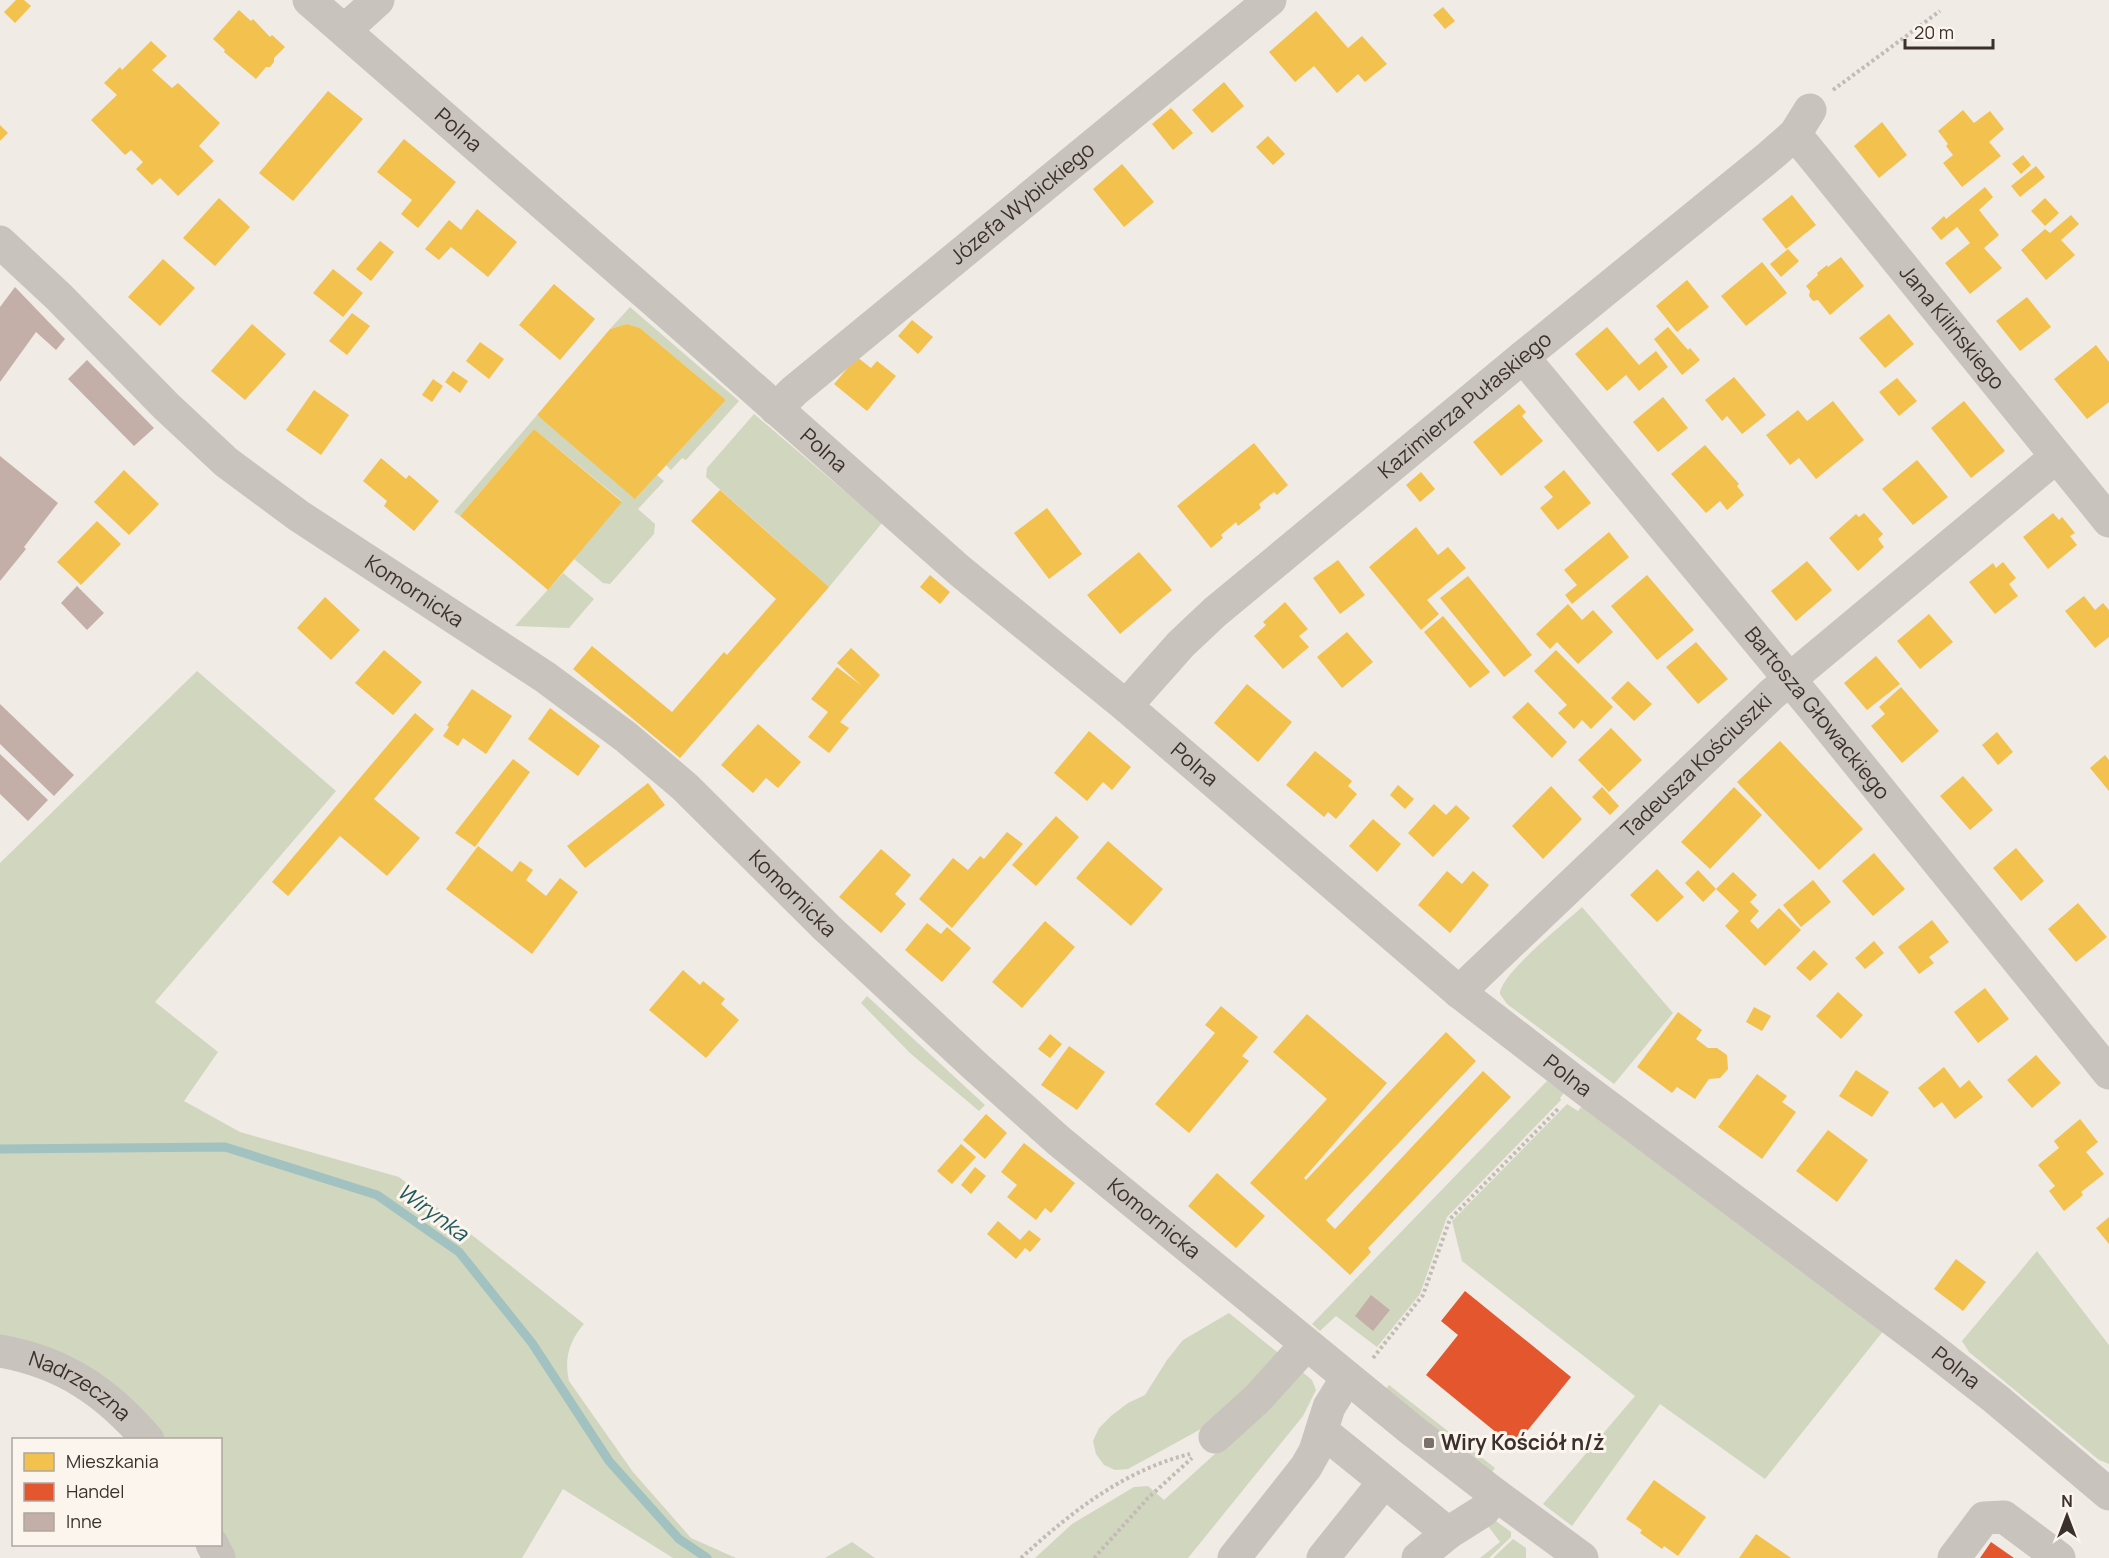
<svg xmlns="http://www.w3.org/2000/svg" width="2109" height="1558" font-family="Manrope,sans-serif">
	<style>
		.green { fill: #d1d6bf }
		.homes { fill: #f2c14e }
		.shops { fill: #e4572e }
		.lines { fill: none; stroke-linecap: round; stroke-linejoin: round }
		.stream { stroke: #a1c2c1; stroke-width: 9 }
		.building { fill: #c3afa7 }
		.path { stroke: #c2bbb6; stroke-width: 4; stroke-dasharray: 3 3; stroke-linecap: butt }
		.minor { stroke: #c9c3be; stroke-width: 33 }
		.poi-dot { fill: #7a716c; stroke: #fbf5ee; stroke-width: 2 }
		.labels { text-anchor: middle; stroke-width: 6; stroke-linejoin: round; paint-order: stroke }
		.street-label { font-size: 21px; fill: #3b302b; stroke: #fbf5ee }
		.poi-label { font-size: 21px; font-weight: bold; fill: #3b302b; stroke: #fbf5ee; text-anchor: start }
		.water-label { font-size: 22px; font-style: italic; fill: #1f5a5e; stroke: #fbf5ee }
	</style>
	<rect width="100%" height="100%" fill="#f0ebe5"/>
	<path class="green" d="M630,307L739,401L686,460L682,458L671,470L666,465L726,400L640,328L627,324L610,329Z
		M754,414L882,523L829,587L706,477L707,468Z
		M537,415L636,498L657,475L664,481L638,509L655,524L654,534L610,584L603,583L574,559L622,501L534,429L460,516L454,512Z
		M563,573L594,599L569,628L515,626Z
		M197,671L336,791L155,1002L218,1052L184,1101L240,1132L399,1177L584,1324C569,1341 564,1359 569,1381L633,1472L691,1538L736,1558H673L563,1489L522,1558H230L221,1539L220,1440L163,1439L0,1342V863Z
		M1582,907L1673,1013L1614,1084L1507,1004L1500,994C1500,974 1565,923 1582,907Z
		M867,996L985,1105L979,1111L910,1053L861,1003Z
		M1547,1081L1564,1093L1560,1098L1561,1100L1447,1217L1420,1294L1377,1347L1336,1316L1320,1331L1312,1324Z
		M1567,1104L1578,1111L1582,1106L1884,1330L1765,1479L1660,1404L1572,1526L1543,1504L1635,1396L1462,1261L1452,1221Z
		M2037,1251L2109,1345V1464L2099,1460L1969,1352L1962,1341Z
		M1229,1313L1282,1356L1201,1429L1128,1469L1115,1470L1104,1465L1096,1454L1093,1441L1099,1428L1111,1416L1128,1403L1145,1395L1167,1360L1183,1340Z
		M1300,1370L1312,1380L1316,1390L1303,1416L1188,1558H1035L1072,1524L1134,1487L1148,1486L1164,1500L1237,1434Z
		M1389,1385L1495,1468L1491,1473L1385,1390Z
		M1496,1521L1511,1532V1537L1489,1558H1480L1500,1542L1488,1526Z
		M1513,1539L1526,1548V1558H1493Z
		M852,1542L875,1558H825Z"/>
	<path class="homes" d="M16,0H24L31,6L15,23L4,12Z
		M1443,7L1455,21L1445,29L1433,15Z
		M239,10L251,21L253,19L270,37L272,35L285,47L274,58V62L270,67H266L256,79L224,52L225,50L213,39Z
		M1316,11L1348,48L1362,36L1387,64L1365,82L1358,74L1337,93L1314,66L1295,82L1269,52Z
		M151,41L167,56L152,70L172,88L178,83L220,123L199,146L214,161L178,196L160,178L152,185L136,169L143,162L131,150L125,155L91,120L117,95L104,83L120,67L122,70Z
		M1224,82L1244,106L1212,133L1192,110Z
		M328,91L363,119L293,201L259,173Z
		M1171,108L1193,133L1173,150L1152,124Z
		M1963,110L1974,123L1990,111L2004,129L1989,142L2001,156L1962,187L1943,163L1953,155L1946,146L1948,144L1938,131Z
		M1882,122L1907,155L1879,178L1854,146Z
		M0,125L8,133L0,141Z
		M1268,136L1285,154L1273,165L1256,147Z
		M404,139L456,182L418,228L401,214L412,200L377,172Z
		M2023,155L2031,165L2021,174L2012,164Z
		M1122,164L1154,202L1124,227L1093,189Z
		M2036,166L2045,177L2020,197L2011,186Z
		M1985,187L1993,197L1979,210L1999,235L1984,248L2002,268L1970,294L1945,263L1970,243L1957,227L1941,240L1931,228L1944,216L1946,219Z
		M1792,195L1816,225L1786,249L1762,219Z
		M219,198L250,227L215,266L183,238Z
		M2045,198L2059,213L2045,226L2031,211Z
		M477,209L517,242L488,277L451,247L439,260L425,249L449,220L461,230Z
		M2071,215L2079,224L2061,240L2075,255L2046,280L2021,250L2045,229L2050,233Z
		M380,241L394,252L371,281L356,269Z
		M1788,249L1799,261L1781,277L1770,264Z
		M1841,257L1864,286L1830,315L1818,300L1813,301L1809,296L1810,291L1806,286L1818,275L1817,273L1827,265L1828,267Z
		M163,259L195,288L160,326L128,297Z
		M1762,262L1787,293L1746,326L1721,296Z
		M333,269L363,293L343,317L313,293Z
		M1687,280L1709,307L1677,332L1656,306Z
		M554,284L595,319L560,360L519,325Z
		M2027,297L2051,327L2020,351L1996,321Z
		M352,313L370,326L347,355L329,341Z
		M1889,314L1914,344L1885,368L1859,338Z
		M912,320L933,337L918,354L898,336Z
		M252,324L286,354L245,400L211,371Z
		M627,324L640,328L726,400L635,499L537,415L610,329Z
		M1607,327L1639,365L1656,351L1668,367L1639,391L1626,375L1607,391L1575,354Z
		M1668,327L1688,350L1690,348L1700,360L1682,375L1654,339Z
		M480,342L504,359L489,379L466,361Z
		M2096,345L2109,362V402L2087,419L2054,379Z
		M857,357L871,368L877,361L896,376L867,411L834,384Z
		M453,371L468,381L460,393L445,382Z
		M1734,377L1766,415L1742,434L1727,416L1722,421L1705,400Z
		M1897,378L1917,401L1899,416L1879,392Z
		M433,379L443,386L432,402L422,395Z
		M314,390L349,415L321,455L286,430Z
		M1663,397L1688,428L1658,452L1633,422Z
		M1833,401L1864,440L1816,479L1799,458L1790,465L1766,435L1798,410L1807,421Z
		M1964,401L2005,451L1971,478L1931,428Z
		M1519,404L1526,412L1522,416L1543,441L1501,476L1473,442Z
		M534,429L622,502L548,590L460,516Z
		M1254,443L1288,485L1277,495L1274,492L1259,504L1261,508L1238,526L1236,522L1221,535L1223,538L1211,548L1177,506Z
		M1705,445L1739,484L1737,486L1744,495L1727,510L1720,501L1706,513L1671,474Z
		M381,458L406,479L409,475L439,501L414,531L384,506L387,501L363,481Z
		M1917,460L1948,497L1913,525L1882,489Z
		M124,470L159,504L129,535L94,502Z
		M1564,470L1591,503L1558,530L1540,508L1553,497L1544,487Z
		M1421,472L1435,489L1420,502L1406,485Z
		M720,490L829,587L680,758L573,669L592,646L672,712L724,652L727,655L776,599L691,521Z
		M1047,508L1082,554L1049,579L1014,533Z
		M1864,513L1883,534L1878,539L1884,547L1858,571L1829,538L1856,514L1859,517Z
		M2053,513L2059,520L2062,517L2075,533L2070,536L2077,545L2048,569L2023,537Z
		M97,521L121,544L81,585L57,562Z
		M1416,527L1438,555L1448,547L1466,568L1427,600L1439,614L1421,630L1369,567Z
		M1609,532L1629,557L1572,604L1565,595L1577,585L1564,570Z
		M1139,552L1172,590L1120,634L1087,595Z
		M1338,560L1365,595L1340,614L1313,578Z
		M1807,561L1832,590L1796,621L1771,591Z
		M2003,562L2016,578L2009,584L2018,596L1995,614L1969,582L1993,563L1996,568Z
		M930,575L950,592L940,604L920,587Z
		M1647,575L1694,630L1657,660L1611,606Z
		M1468,576L1532,655L1504,677L1440,598Z
		M2084,596L2095,610L2103,603L2109,610V637L2095,648L2065,611Z
		M325,597L360,630L331,660L297,628Z
		M1285,602L1308,629L1299,636L1309,647L1283,669L1254,636L1266,625L1263,622Z
		M1568,604L1582,620L1593,610L1613,632L1578,664L1557,642L1550,649L1536,634Z
		M1929,614L1953,642L1920,669L1897,641Z
		M1443,616L1490,672L1470,688L1424,632Z
		M1347,632L1373,662L1342,688L1317,657Z
		M1696,642L1728,679L1698,704L1666,667Z
		M851,648L880,675L840,722L849,728L829,753L808,737L828,712L811,699L837,667L862,686L837,663Z
		M384,650L422,682L393,715L355,683Z
		M1556,650L1613,707L1591,729L1582,720L1574,729L1558,713L1567,705L1534,671Z
		M1876,656L1900,684L1867,710L1844,683Z
		M1628,681L1652,704L1634,721L1611,698Z
		M1247,684L1292,722L1258,762L1214,723Z
		M1901,687L1939,731L1902,763L1871,726L1885,714L1879,707Z
		M472,689L512,716L486,754L463,738L458,746L443,736L449,727L447,725Z
		M1528,702L1567,742L1552,758L1512,717Z
		M550,708L600,746L578,776L528,739Z
		M415,713L434,729L374,799L420,838L387,876L340,836L288,896L272,882Z
		M758,724L801,762L778,788L766,778L753,793L721,765Z
		M1611,728L1642,760L1609,792L1578,760Z
		M1089,731L1131,767L1112,790L1103,782L1087,801L1054,773Z
		M1997,732L2013,752L1998,765L1982,745Z
		M1780,741L1863,829L1819,870L1737,782Z
		M1315,751L1352,781L1348,786L1357,794L1336,819L1328,812L1324,817L1286,785Z
		M2105,755L2109,760V791L2090,768Z
		M513,759L530,772L475,847L455,833Z
		M1963,776L1993,810L1970,830L1940,796Z
		M648,783L665,805L585,868L567,846Z
		M1398,785L1414,799L1405,809L1390,795Z
		M1551,786L1582,819L1543,859L1512,826Z
		M1602,787L1619,806L1610,815L1592,797Z
		M1734,787L1762,815L1710,869L1681,842Z
		M1434,804L1446,815L1456,805L1470,818L1433,857L1408,833Z
		M1056,816L1079,837L1036,886L1012,865Z
		M1373,819L1401,844L1377,872L1349,846Z
		M1007,832L1023,844L952,928L919,899L953,858L968,870L980,856L984,859Z
		M1108,841L1163,889L1131,926L1076,878Z
		M478,846L512,872L520,861L533,870L526,880L546,896L560,878L578,892L532,954L446,889Z
		M2016,848L2044,881L2021,901L1993,868Z
		M881,849L911,875L895,894L906,904L881,933L839,897Z
		M1874,853L1905,889L1873,916L1842,881Z
		M1657,869L1684,897L1657,922L1630,895Z
		M1698,870L1716,889L1703,902L1685,883Z
		M1447,871L1462,884L1473,871L1489,885L1450,933L1418,905Z
		M1733,872L1757,895L1750,902L1759,911L1750,921L1758,929L1779,908L1801,930L1765,966L1725,926L1739,911L1716,889Z
		M1813,880L1831,902L1801,927L1783,905Z
		M2078,903L2107,937L2076,962L2048,929Z
		M1932,920L1949,942L1929,957L1934,963L1919,974L1898,947Z
		M1045,921L1075,947L1022,1008L992,982Z
		M927,923L941,934L947,927L971,948L942,982L905,950Z
		M1874,941L1884,953L1865,969L1855,958Z
		M1814,950L1828,964L1810,981L1796,968Z
		M683,970L700,985L703,981L725,999L721,1004L739,1020L706,1058L649,1010Z
		M1985,988L2009,1019L1978,1043L1954,1012Z
		M1838,992L1863,1015L1841,1039L1816,1016Z
		M1221,1006L1258,1037L1242,1056L1249,1061L1189,1133L1155,1104L1215,1033L1205,1025Z
		M1754,1007L1771,1016L1762,1031L1746,1022Z
		M1678,1012L1702,1030L1696,1039L1708,1048H1717L1727,1055L1728,1069L1720,1078L1709,1079L1695,1099L1677,1087L1672,1093L1637,1067Z
		M1307,1014L1387,1083L1304,1178L1306,1180L1446,1032L1476,1061L1326,1220L1335,1229L1483,1071L1511,1097L1368,1248L1371,1252L1350,1275L1250,1183L1327,1099L1273,1052Z
		M1050,1034L1062,1044L1050,1058L1038,1049Z
		M1069,1046L1105,1072L1077,1110L1041,1085Z
		M2036,1055L2061,1083L2032,1108L2007,1080Z
		M1944,1067L1960,1088L1969,1080L1983,1097L1955,1119L1942,1102L1934,1108L1918,1088Z
		M1856,1070L1889,1092L1872,1117L1839,1096Z
		M1757,1074L1787,1096L1782,1102L1796,1112L1762,1159L1718,1127Z
		M986,1114L1007,1133L985,1159L963,1140Z
		M2080,1119L2098,1142L2086,1152L2104,1174L2081,1192L2083,1195L2064,1211L2049,1191L2055,1186L2038,1165L2059,1148L2054,1141Z
		M1828,1130L1868,1160L1837,1202L1796,1171Z
		M1024,1143L1075,1183L1051,1213L1045,1208L1036,1220L1007,1197L1017,1185L1001,1172Z
		M961,1144L976,1157L952,1184L937,1171Z
		M975,1167L986,1176L971,1194L961,1185Z
		M1217,1173L1265,1216L1236,1248L1188,1206Z
		M2109,1217V1244L2096,1228Z
		M998,1221L1020,1240L1029,1230L1041,1239L1030,1252L1025,1248L1016,1259L987,1234Z
		M1956,1259L1986,1282L1963,1311L1934,1289Z
		M1654,1480L1706,1517L1678,1556L1664,1546L1662,1549L1640,1533L1642,1530L1626,1519Z
		M1756,1534L1791,1558H1739Z"/>
	<path class="shops" d="M1465,1291L1571,1377L1514,1447L1426,1375L1458,1335L1441,1321Z
		M1991,1542L2014,1558H1980Z"/>
	<g class="lines">
		<path class="stream" d="M0,1149L225,1147L377,1195L459,1252L532,1343L609,1461L679,1539L707,1558"/>
	</g>
	<path class="building" d="M15,287L65,339L56,350L36,332L0,382V307Z
		M87,360L154,428L134,446L68,379Z
		M0,456L58,503L24,547L26,549L0,581Z
		M77,586L104,613L87,630L61,603Z
		M0,704L74,775L54,796L0,744Z
		M0,754L48,800L28,821L0,794Z
		M1371,1295L1390,1310L1373,1331L1355,1316Z"/>
	<g class="lines">
		<path class="path" d="M1833,90L1940,11
			M1373,1358L1423,1295L1450,1219L1559,1108
			M1021,1558C1070,1513 1124,1470 1190,1454
			M1094,1558L1148,1498L1192,1458"/>
		<g class="minor">
			<path id="s1" d="M309,0L666,311L960,571L1126,706L1459,992L1582,1087L1928,1346L1996,1399L2109,1494"/>
			<path d="M345,30L378,0"/>
			<path id="s2" d="M1795,134L2109,521"/>
			<path id="s3" d="M0,242L59,297L166,406L226,462L299,516L545,677L626,737L685,787L827,928L974,1065L1059,1141L1413,1431L1496,1495L1582,1558"/>
			<path id="s4" d="M1523,357L1815,710L2109,1073"/>
			<path id="s5" d="M776,409L794,391L1270,0"/>
			<path id="s6" d="M1126,706L1181,644L1215,612L1523,357L1770,156L1795,134L1810,110"/>
			<path id="s7" d="M1459,992L1772,694L2056,457"/>
			<path id="s8" d="M0,1351C63,1362 107,1392 148,1440"/>
			<path d="M1322,1431L1448,1533"/>
			<path d="M1215,1437L1257,1399L1306,1345"/>
			<path d="M212,1544L219,1558"/>
			<path d="M1234,1558L1306,1467L1315,1451L1329,1407L1347,1378"/>
			<path d="M1323,1558L1384,1482"/>
			<path d="M1418,1558L1448,1533L1483,1511L1496,1495"/>
			<path d="M1954,1558L1984,1518L2004,1517L2059,1558"/>
		</g>
	</g>
	<rect class="poi-dot" x="1423" y="1437" width="12" height="12" rx="3"/>
	<g class="labels">
		<g class="street-label">
			<text dy="7" stroke="none"><textPath href="#s1" startOffset="198">Polna</textPath></text>
			<text dy="7" stroke="none"><textPath href="#s5" startOffset="321">Józefa Wybickiego</textPath></text>
			<text dy="7" stroke="none"><textPath href="#s2" startOffset="249">Jana Kilińskiego</textPath></text>
			<text dy="7" stroke="none"><textPath href="#s6" startOffset="454">Kazimierza Pułaskiego</textPath></text>
			<text dy="7" stroke="none"><textPath href="#s1" startOffset="684">Polna</textPath></text>
			<text dy="7" stroke="none"><textPath href="#s3" startOffset="544">Komornicka</textPath></text>
			<text dy="7" stroke="none"><textPath href="#s4" startOffset="462">Bartosza Głowackiego</textPath></text>
			<text dy="7" stroke="none"><textPath href="#s1" startOffset="1170">Polna</textPath></text>
			<text dy="7" stroke="none"><textPath href="#s7" startOffset="328">Tadeusza Kościuszki</textPath></text>
			<text dy="7" stroke="none"><textPath href="#s3" startOffset="1030">Komornicka</textPath></text>
			<text dy="7" stroke="none"><textPath href="#s1" startOffset="1656">Polna</textPath></text>
			<text dy="7" stroke="none"><textPath href="#s3" startOffset="1516">Komornicka</textPath></text>
			<text dy="7" stroke="none"><textPath href="#s1" startOffset="2142">Polna</textPath></text>
			<text dy="7" stroke="none"><textPath href="#s8" startOffset="88">Nadrzeczna</textPath></text>
		</g>
		<g class="poi-label">
			<text x="1441" y="1450">Wiry Kościół n/ż</text>
		</g>
		<g class="water-label">
			<text transform="translate(433 1212) rotate(36)" y="8">Wirynka</text>
		</g>
	</g>
	<rect x="12" y="1438" width="210" height="108" fill="#fbf5ee" stroke="#aea6a0" stroke-width="1.5"/>
	<rect x="24" y="1453" width="30" height="18" fill="#f2c14e" stroke="#aea6a0" stroke-width="1.5"/>
	<text x="66" y="1468" font-size="18" fill="#3b302b">Mieszkania</text>
	<rect x="24" y="1483" width="30" height="18" fill="#e4572e" stroke="#aea6a0" stroke-width="1.5"/>
	<text x="66" y="1498" font-size="18" fill="#3b302b">Handel</text>
	<rect x="24" y="1513" width="30" height="18" fill="#c3afa7" stroke="#aea6a0" stroke-width="1.5"/>
	<text x="66" y="1528" font-size="18" fill="#3b302b">Inne</text>
	<g transform="translate(2067 1516)" stroke="#fbf5ee" stroke-width="4.5" paint-order="stroke">
	<path d="M0-4.5L10 22L0 15L-10 22Z" fill="#3b302b"/>
	<text y="-9" font-size="16" font-weight="bold" text-anchor="middle" fill="#3b302b">N</text>
	</g>
	<path d="M1905 39v9h88v-9" fill="none" stroke="#3b302b" stroke-width="3"/>
	<text x="1914" y="39" font-size="18" fill="#3b302b" stroke="#fbf5ee" stroke-width="4.5" paint-order="stroke">20 m</text>
</svg>
